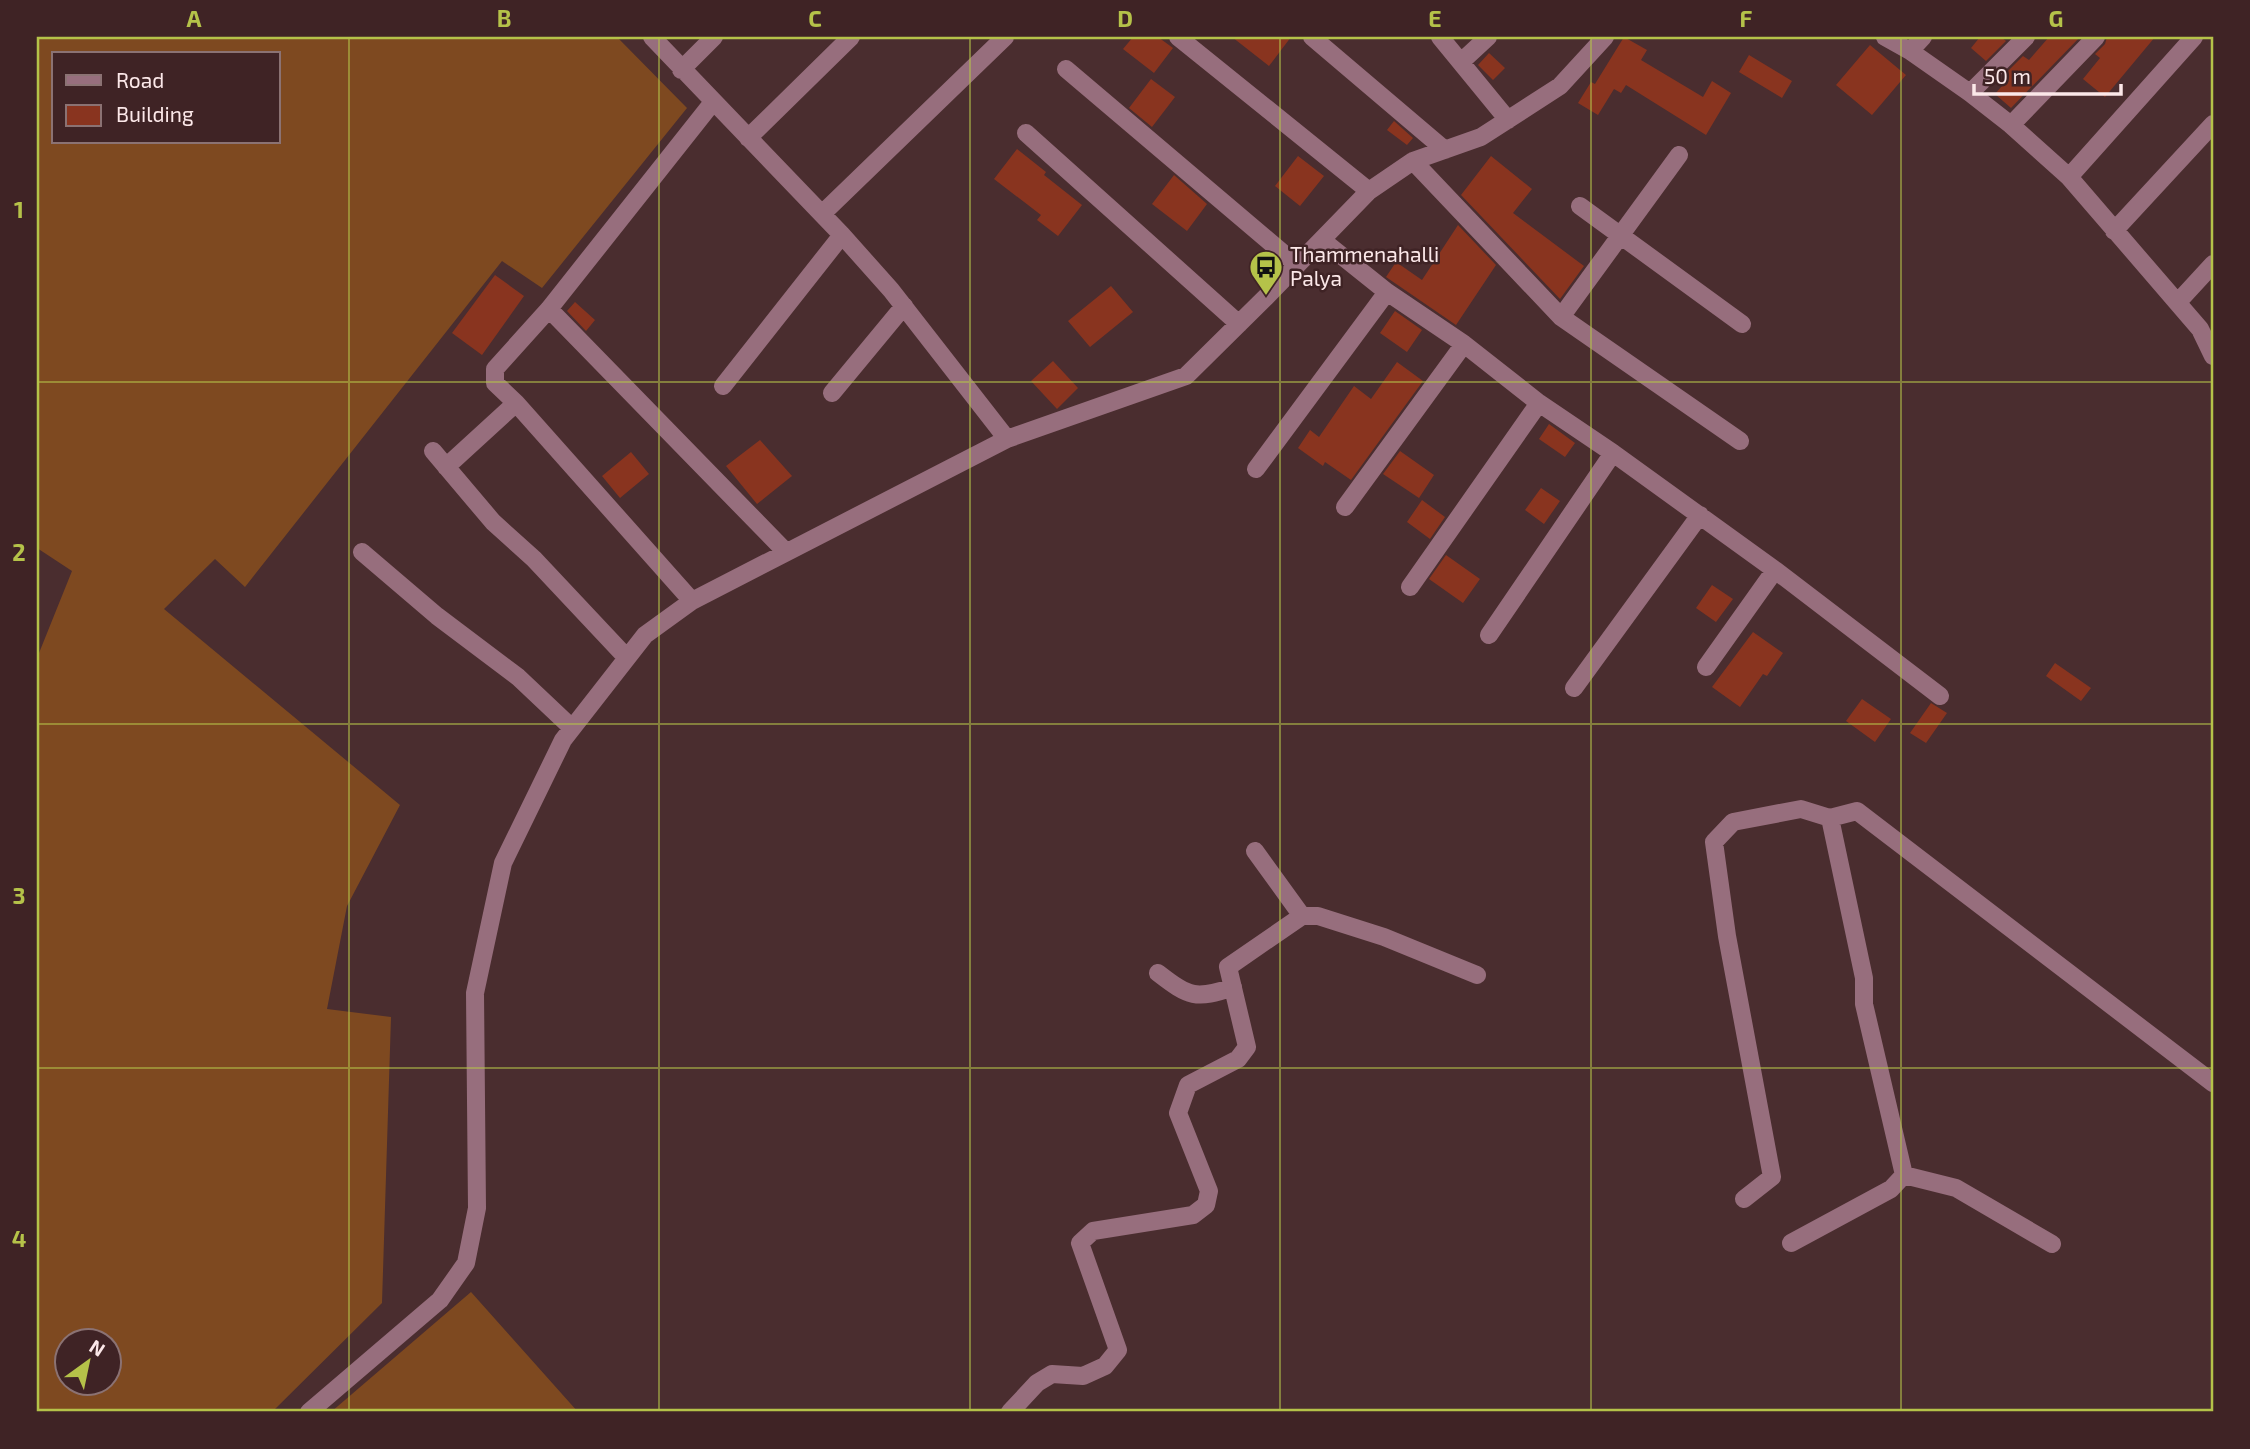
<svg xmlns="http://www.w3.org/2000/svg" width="2250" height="1449" font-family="'Exo 2',sans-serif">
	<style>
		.grass { fill: #7e4920; fill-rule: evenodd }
		.building { fill: #89341f }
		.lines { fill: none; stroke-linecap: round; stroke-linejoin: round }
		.minor { stroke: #976e7d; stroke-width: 18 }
		.grid { fill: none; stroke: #b5c249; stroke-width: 2; stroke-opacity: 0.55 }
		.labels { text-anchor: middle; stroke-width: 5; stroke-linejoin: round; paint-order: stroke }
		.poi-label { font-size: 21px; fill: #fce8e9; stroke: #3f2325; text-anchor: start }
		.neatline { fill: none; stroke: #b5c249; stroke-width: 2.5 }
		.grid-label { font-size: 23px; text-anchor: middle; font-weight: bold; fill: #b5c249 }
	</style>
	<rect width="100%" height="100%" fill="#4a2d2f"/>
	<path class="grass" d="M37,37H617L687,108L542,288L502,261L245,587L215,559L164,609L400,805L347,906L327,1009L391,1017L382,1303L272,1412H37V658L72,571L37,548ZM54,54H278V142H54ZM66,1340H108V1382H66Z
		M471,1292L578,1412H331Z"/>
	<path class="building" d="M1133,37H1158L1173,48L1154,73L1123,49Z
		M1232,37H1291L1269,66Z
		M1624,37L1647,50L1641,60L1703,97L1712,81L1731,93L1706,135L1626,85L1621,93L1614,89L1598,115L1578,103L1591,82L1595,84Z
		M1980,37H2001L2006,41L1986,61L1971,48Z
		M2049,37H2080L2011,108L1995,94L2008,79L2004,75L2023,56L2029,60Z
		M2107,37H2155L2105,97L2083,79L2100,58L2095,54L2105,44Z
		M1870,45L1906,75L1872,115L1836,85Z
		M1489,53L1505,68L1493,80L1478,65Z
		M1749,55L1792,81L1782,98L1739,72Z
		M1151,79L1175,97L1152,127L1129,108Z
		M1394,121L1413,138L1407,145L1387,130Z
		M1017,149L1046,172L1044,175L1082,205L1058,236L1037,220L1041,215L994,179Z
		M1298,156L1324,176L1300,206L1275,186Z
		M1491,156L1532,189L1513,213L1584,266L1560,299L1461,195Z
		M1174,175L1207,204L1187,231L1152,204Z
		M1458,225L1496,265L1456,325L1386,277L1396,262L1422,280Z
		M495,275L524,296L482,355L452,333Z
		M1111,286L1133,312L1090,347L1068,321Z
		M575,302L595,320L586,331L567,311Z
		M1395,311L1422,330L1407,352L1380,333Z
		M1053,361L1078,388L1057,409L1031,381Z
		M1397,362L1423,381L1351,480L1325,462L1323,466L1298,448L1310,430L1319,437L1354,386L1371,399Z
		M1549,424L1575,443L1565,457L1539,439Z
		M760,440L792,476L757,504L726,466Z
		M1400,451L1434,475L1419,498L1383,474Z
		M631,452L649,474L620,498L602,476Z
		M1541,488L1560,501L1544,524L1525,510Z
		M1422,500L1445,517L1430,539L1407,522Z
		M1446,555L1480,579L1463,603L1429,579Z
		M1712,585L1733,599L1716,622L1696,608Z
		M1753,632L1783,653L1767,676L1763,674L1740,707L1712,687Z
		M2055,663L2091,688L2081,701L2046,676Z
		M1862,699L1891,719L1875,742L1846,721Z
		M1931,703L1947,713L1926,743L1910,733Z"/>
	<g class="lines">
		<path class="minor" d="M652,37L842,235L891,290L1007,439
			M1178,37L1369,191
			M1312,37L1445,150
			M1440,37L1508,120
			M1885,37L1910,51L1970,93L2011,125L2069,177L2200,329L2213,356
			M1910,51L1923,37
			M1461,62L1488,37
			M1066,69L1297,265
			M681,70L714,37
			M1970,93L2026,37
			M2011,125L2096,37
			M1026,133L1239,324
			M748,138L851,37
			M1413,161L1561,317L1740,441
			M2069,177L2194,37
			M1580,206L1742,324
			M823,213L1005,37
			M2114,231L2213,124
			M1322,240L1387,292L1464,344L1539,403L1613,453L1775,570L1940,696
			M2178,302L2213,264
			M549,309L786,552
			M1561,317L1679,155
			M723,386L842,235
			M832,393L904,306
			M433,451L493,522L534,559L627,658
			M446,467L516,403
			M1256,469L1387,292
			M1345,507L1464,344
			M362,552L437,616L518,677L572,728
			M1410,587L1539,403
			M692,601L516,403L495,383V369L549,309L713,102
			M1489,635L1613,453
			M1706,667L1775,570
			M1574,688L1700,515
			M1830,818L1864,978V1004L1904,1175
			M1255,851L1302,916
			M1158,973C1189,997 1196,1000 1233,987
			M1904,1175L1956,1188L2052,1244
			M1744,1199L1772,1177L1727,936L1714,842L1733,822L1801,809L1830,818L1857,811L2213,1083
			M1791,1243L1891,1189L1904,1175
			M309,1412L440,1300L466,1263L477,1208L475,993L503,863L563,740L645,635L692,601L1007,439L1186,376L1266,297L1369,191L1413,161L1481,137L1560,86L1605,37
			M1010,1412L1037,1383L1052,1374L1083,1376L1105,1366L1118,1350L1080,1243L1093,1231L1193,1215L1206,1205L1209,1191L1178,1113L1188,1085L1238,1059L1247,1047L1228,967L1302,916H1318L1384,937L1477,975"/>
	</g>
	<path class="grid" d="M349,37V1412M659,37V1412M970,37V1412M1280,37V1412M1591,37V1412M1901,37V1412M37,382H2213M37,724H2213M37,1068H2213"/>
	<defs>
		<symbol id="bus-pin" viewBox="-11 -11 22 30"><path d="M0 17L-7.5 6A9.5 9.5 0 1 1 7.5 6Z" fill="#b5c249" stroke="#3f2325"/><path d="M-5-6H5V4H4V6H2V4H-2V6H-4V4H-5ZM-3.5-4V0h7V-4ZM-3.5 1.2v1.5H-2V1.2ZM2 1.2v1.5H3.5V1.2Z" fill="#111"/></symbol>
	</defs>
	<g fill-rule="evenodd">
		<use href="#bus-pin" x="1247" y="248" width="38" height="52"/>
	</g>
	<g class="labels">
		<g class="poi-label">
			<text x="1290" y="262">Thammenahalli<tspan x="1290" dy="24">Palya</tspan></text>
		</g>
	</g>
	<rect width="2250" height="1449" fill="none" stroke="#3f2325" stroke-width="77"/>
	<rect x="52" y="52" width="228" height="91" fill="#3f2325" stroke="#8b7273" stroke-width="2"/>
	<rect x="66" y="75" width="35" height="10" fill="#976e7d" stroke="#8b7273" stroke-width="2"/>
	<text x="116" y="88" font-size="21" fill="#fce8e9">Road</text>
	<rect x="66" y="105" width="35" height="21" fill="#89341f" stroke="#8b7273" stroke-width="2"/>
	<text x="116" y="122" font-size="21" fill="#fce8e9">Building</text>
	<g transform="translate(88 1362) rotate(33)"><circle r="33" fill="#3f2325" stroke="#8b7273" stroke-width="2"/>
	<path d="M0-5L12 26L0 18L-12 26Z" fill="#b5c249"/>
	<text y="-10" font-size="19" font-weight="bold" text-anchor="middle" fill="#fce8e9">N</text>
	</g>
	<path d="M1974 84v10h147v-10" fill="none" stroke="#fce8e9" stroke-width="3.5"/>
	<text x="1984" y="84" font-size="21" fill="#fce8e9" stroke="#3f2325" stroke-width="5" paint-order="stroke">50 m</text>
	<rect x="38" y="38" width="2174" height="1372" class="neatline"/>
	<g class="grid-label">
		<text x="194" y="27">A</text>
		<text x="504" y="27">B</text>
		<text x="815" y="27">C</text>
		<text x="1125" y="27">D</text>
		<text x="1435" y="27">E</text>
		<text x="1746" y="27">F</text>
		<text x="2056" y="27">G</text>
		<text x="19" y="218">1</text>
		<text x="19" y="561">2</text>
		<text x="19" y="904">3</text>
		<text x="19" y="1247">4</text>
	</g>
</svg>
